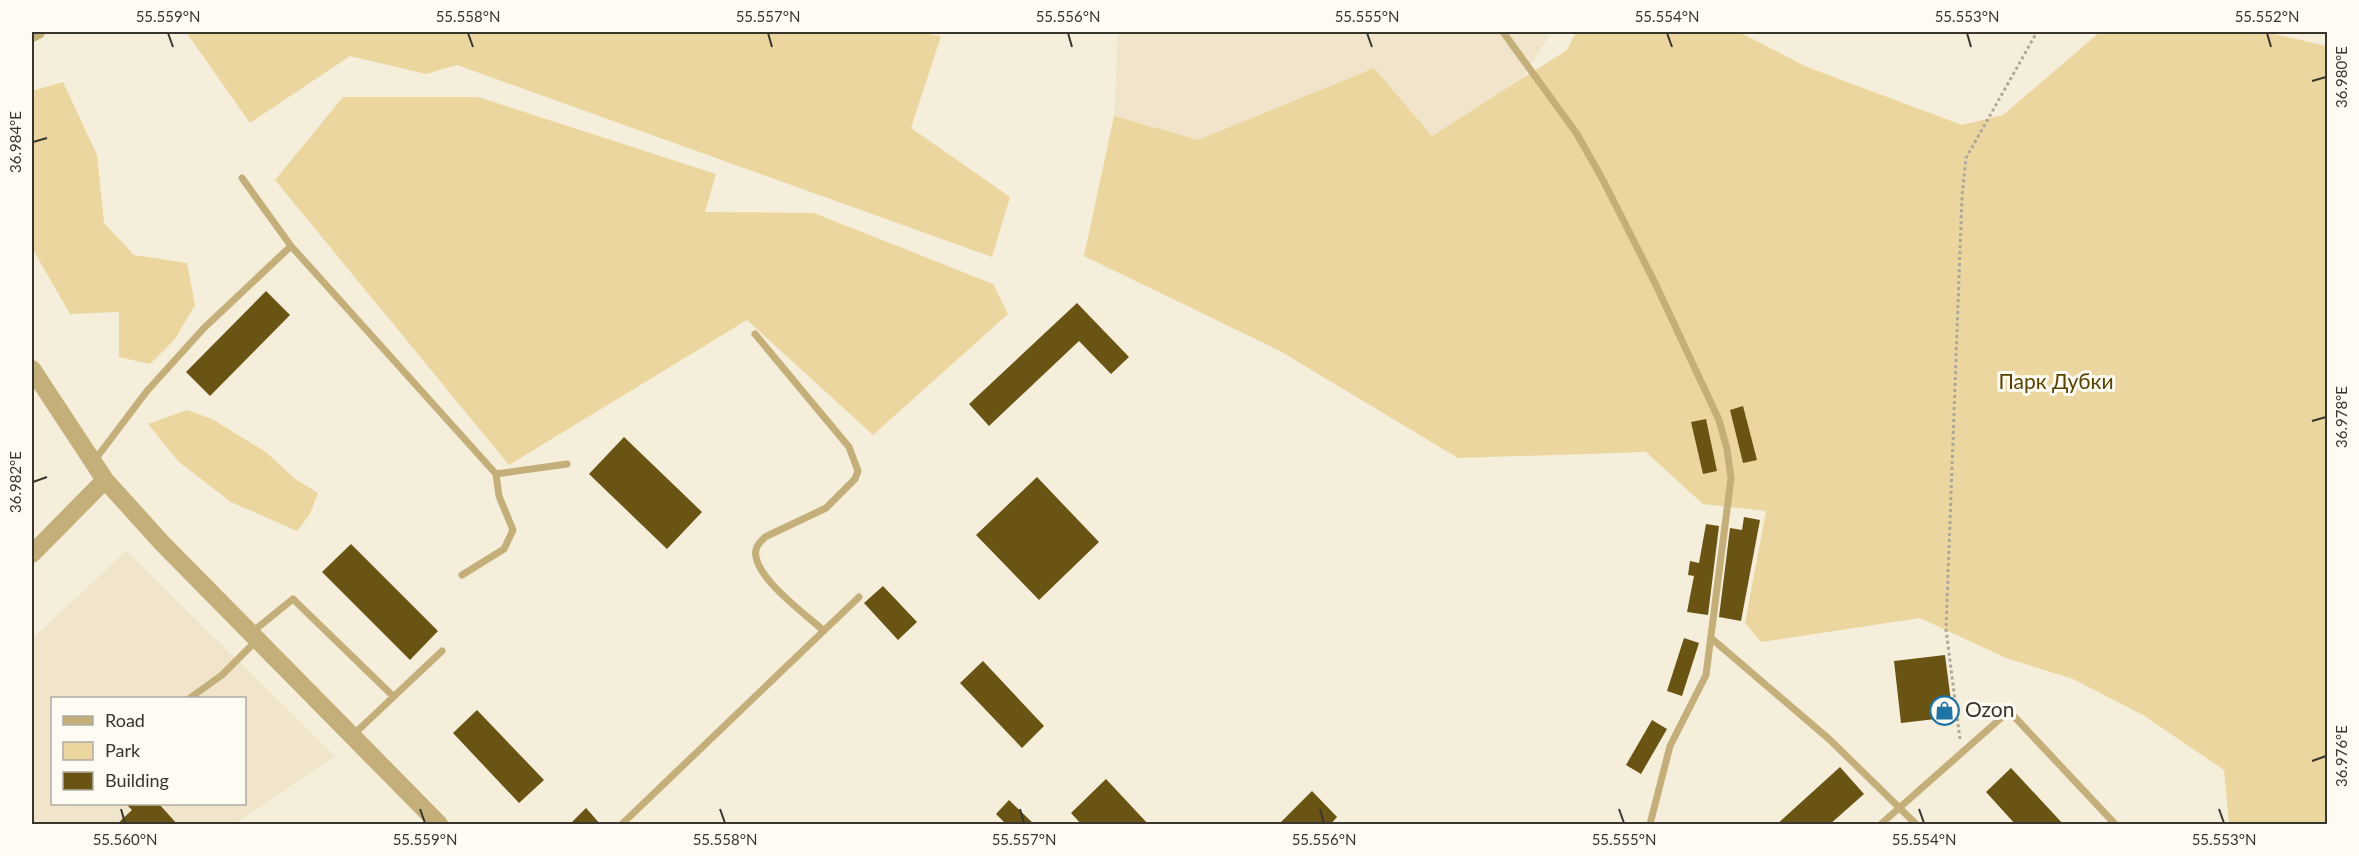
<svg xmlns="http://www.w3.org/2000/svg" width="2359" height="856" font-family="Lato,sans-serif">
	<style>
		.built { fill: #f0e5ca; fill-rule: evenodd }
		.green { fill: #ecd69f }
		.building { fill: #6a5414 }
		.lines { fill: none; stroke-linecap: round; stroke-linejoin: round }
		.path { stroke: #ada798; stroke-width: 3; stroke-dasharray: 3 3; stroke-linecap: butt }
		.service { stroke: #c4af7a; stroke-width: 7 }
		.minor { stroke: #c4af7a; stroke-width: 14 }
		.tertiary { stroke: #c4af7a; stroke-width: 18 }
		.ticks { fill: none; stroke: #38352d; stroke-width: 2 }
		.labels { text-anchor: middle; stroke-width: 6; stroke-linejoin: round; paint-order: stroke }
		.park-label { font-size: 21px; fill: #584300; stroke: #fefbf3 }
		.poi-label { font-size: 21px; fill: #38352d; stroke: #fefbf3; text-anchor: start }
		.neatline { fill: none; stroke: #38352d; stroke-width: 2 }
		.ticks-label { font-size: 15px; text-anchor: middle; fill: #38352d }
	</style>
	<rect width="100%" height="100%" fill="#f5eeda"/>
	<path class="built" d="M1118,32H1552L1520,80L1432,136L1374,68L1198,140L1114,116Z
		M126,551L335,756L235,824H32V639ZM52,698H244V804H52Z"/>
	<path class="green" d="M186,32H918L941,36L911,128L1010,197L992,257L457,65L426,74L350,56L250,123Z
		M1576,32H1739L1807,67L1962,125L2003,115L2100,32H2265L2327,46V824H2229L2224,770L2143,715L2073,679L2006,658L1920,618L1761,642L1745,623L1766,511L1703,504L1646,452L1458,458L1280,351L1084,256L1114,116L1198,140L1374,68L1432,136L1567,50Z
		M63,82L97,155L104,223L134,255L187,263L195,305L175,339L150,364L119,357V312L70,314L32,248V91Z
		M343,97H478L716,174L705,212L814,213L993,284L1008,314L873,435L747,320L509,465L275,180Z
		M187,410L212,419L266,452L294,478L318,493L310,514L297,531L231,502L179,462L148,424Z"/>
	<path class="building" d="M266,291L290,315L210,396L186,372Z
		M1077,303L1129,357L1111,374L1079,341L989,426L969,404Z
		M1743,406L1757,460L1743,463L1730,410Z
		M1706,419L1717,471L1703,474L1691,422Z
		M624,437L702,512L667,549L589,474Z
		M1037,477L1099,542L1039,600L976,535Z
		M1744,517L1760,520L1741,621L1719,617L1730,528L1742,530Z
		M1706,524L1719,526L1708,615L1687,612L1694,576L1688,575L1690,561L1699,563Z
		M351,544L438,631L410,660L322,572Z
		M883,586L917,622L898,640L864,603Z
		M1684,638L1699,643L1682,696L1667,691Z
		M1945,655L1953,717L1901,723L1894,661Z
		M983,661L1044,726L1022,748L960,683Z
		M477,710L544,780L519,803L453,733Z
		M1652,720L1667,729L1641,774L1626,765Z
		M1840,767L1864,794L1829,825H1776Z
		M2011,768L2064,825H2016L1986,792Z
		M1106,779L1149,825H1082L1071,813Z
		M1312,791L1337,817L1330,825H1278Z
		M1009,800L1035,825H1007L996,814Z
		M126,804H159L178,825H116L132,810Z
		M586,808L601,825H569Z"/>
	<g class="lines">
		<path class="path" d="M1960,739L1946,630L1962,197L1966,158L2037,32"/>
		<path class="service" d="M1503,32L1577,134L1604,182L1655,283L1719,420L1727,449L1731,478L1706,675L1670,746L1650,824
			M242,178L291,246
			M755,334L849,447L858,471L855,479L826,508L765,537C759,543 754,548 756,557C760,581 805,614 824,631
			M94,461L147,391L204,328L291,246L496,474L567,464
			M462,575L504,549L513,530L499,496L496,474
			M252,632L293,599L393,696
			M1711,638L1829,739L1916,824
			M190,698L222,675L256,641
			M353,735L442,651
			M622,824L859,597
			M1881,824L2009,711L2115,824"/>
		<path class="minor" d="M32,35L38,32"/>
		<path class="tertiary" d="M32,369L105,480L162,543L439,824
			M32,554L105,480"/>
	</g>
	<path class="ticks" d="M168,33L173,47M468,33L473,47M768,33L772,47M1068,33L1072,47M1367,33L1372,47M1667,33L1672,47M1967,33L1971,47M2267,33L2271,47M2312,81L2326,77M33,142L47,138M2312,421L2326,417M33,482L47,477M2312,761L2326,756M121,809L125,823M420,809L425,823M720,809L725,823M1020,809L1024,823M1320,809L1324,823M1619,809L1624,823M1919,809L1924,823M2219,809L2224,823"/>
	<defs>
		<symbol id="shop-ring" viewBox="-11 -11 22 22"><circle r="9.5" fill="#fefbf3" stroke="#1e74a4" stroke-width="1.5"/><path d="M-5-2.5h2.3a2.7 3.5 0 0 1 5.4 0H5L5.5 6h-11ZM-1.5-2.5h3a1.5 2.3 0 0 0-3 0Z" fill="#1e74a4"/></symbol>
	</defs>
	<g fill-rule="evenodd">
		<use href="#shop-ring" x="1928" y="694" width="33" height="33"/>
	</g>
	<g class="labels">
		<g class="park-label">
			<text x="2056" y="389">Парк Дубки</text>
		</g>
		<g class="poi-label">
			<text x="1965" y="717">Ozon</text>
		</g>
	</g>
	<rect width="2359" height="856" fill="none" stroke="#fefbf3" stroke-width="66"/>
	<rect x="51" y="697" width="195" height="108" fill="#fefbf3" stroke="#afaca4" stroke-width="1.5"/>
	<rect x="63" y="716" width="30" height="9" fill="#c4af7a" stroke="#afaca4" stroke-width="1.5"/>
	<text x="105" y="727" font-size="18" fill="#38352d">Road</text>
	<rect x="63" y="742" width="30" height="18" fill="#ecd69f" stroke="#afaca4" stroke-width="1.5"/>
	<text x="105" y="757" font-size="18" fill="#38352d">Park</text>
	<rect x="63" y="772" width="30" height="18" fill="#6a5414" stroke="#afaca4" stroke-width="1.5"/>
	<text x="105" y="787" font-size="18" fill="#38352d">Building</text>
	<rect x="33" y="33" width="2293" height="790" class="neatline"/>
	<g class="ticks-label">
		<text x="168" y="22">55.559°N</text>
		<text x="468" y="22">55.558°N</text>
		<text x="768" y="22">55.557°N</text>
		<text x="1068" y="22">55.556°N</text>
		<text x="1367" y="22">55.555°N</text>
		<text x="1667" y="22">55.554°N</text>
		<text x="1967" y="22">55.553°N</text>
		<text x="2267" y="22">55.552°N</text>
		<text transform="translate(2342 77) rotate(-90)" y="5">36.980°E</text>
		<text transform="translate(16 142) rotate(-90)" y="5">36.984°E</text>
		<text transform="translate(2342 417) rotate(-90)" y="5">36.978°E</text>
		<text transform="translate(16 482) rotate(-90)" y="5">36.982°E</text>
		<text transform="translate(2342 756) rotate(-90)" y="5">36.976°E</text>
		<text x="125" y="845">55.560°N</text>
		<text x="425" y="845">55.559°N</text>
		<text x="725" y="845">55.558°N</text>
		<text x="1024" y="845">55.557°N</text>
		<text x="1324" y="845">55.556°N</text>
		<text x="1624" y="845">55.555°N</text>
		<text x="1924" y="845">55.554°N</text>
		<text x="2224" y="845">55.553°N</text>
	</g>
</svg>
